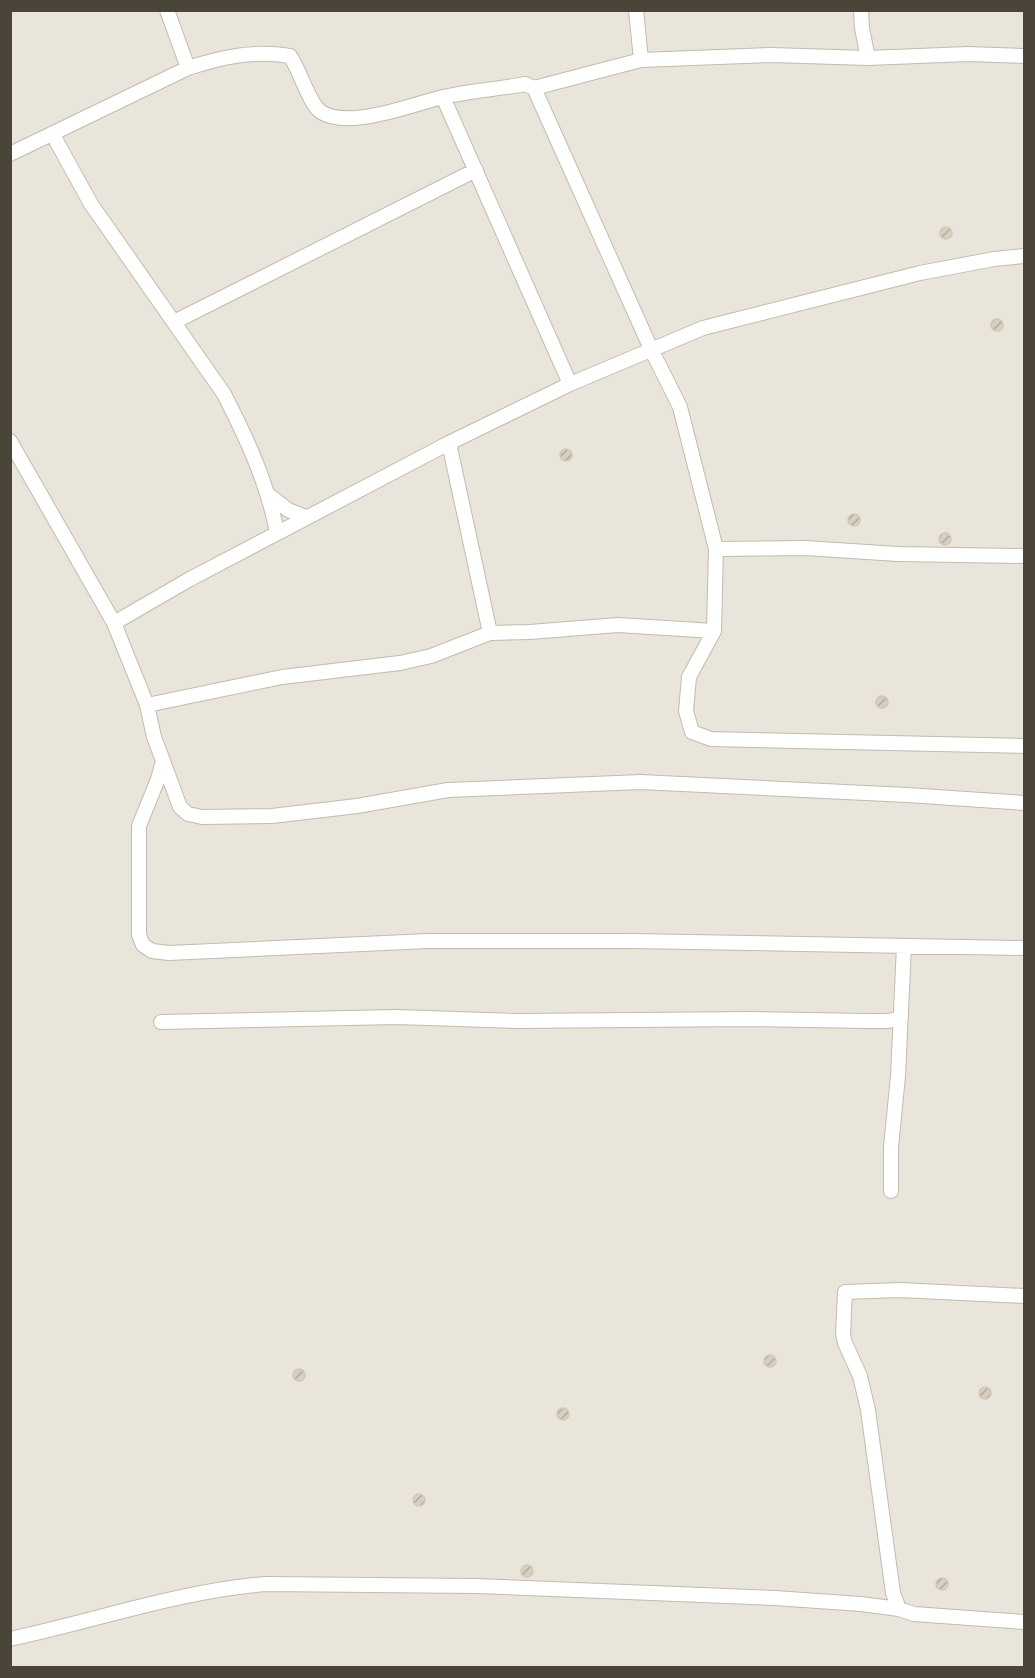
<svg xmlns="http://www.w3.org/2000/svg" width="1035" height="1678" font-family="'Fira Sans Condensed',sans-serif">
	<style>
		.residential { fill: #eae5da }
		.building { fill: url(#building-hatch); stroke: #d3c7b4; stroke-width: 1.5 }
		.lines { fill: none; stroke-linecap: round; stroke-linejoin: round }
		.minor-casing { stroke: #c2bbae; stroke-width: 16 }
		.minor { stroke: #fff; stroke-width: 14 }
	</style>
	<defs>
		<pattern id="building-hatch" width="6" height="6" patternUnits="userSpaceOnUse" patternTransform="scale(1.5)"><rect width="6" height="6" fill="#d8cfc1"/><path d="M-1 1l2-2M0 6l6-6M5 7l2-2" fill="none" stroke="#b1aa9e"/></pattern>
	</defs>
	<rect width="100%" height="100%" fill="#f6f3ec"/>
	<path class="residential" d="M11,11H1024V1667H11Z"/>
	<path class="building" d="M940 233a6 6 0 1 1 12 0a6 6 0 1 1-12 0Z
		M991 325a6 6 0 1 1 12 0a6 6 0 1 1-12 0Z
		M560 455a6 6 0 1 1 12 0a6 6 0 1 1-12 0Z
		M848 520a6 6 0 1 1 12 0a6 6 0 1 1-12 0Z
		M939 539a6 6 0 1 1 12 0a6 6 0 1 1-12 0Z
		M876 702a6 6 0 1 1 12 0a6 6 0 1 1-12 0Z
		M764 1361a6 6 0 1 1 12 0a6 6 0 1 1-12 0Z
		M293 1375a6 6 0 1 1 12 0a6 6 0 1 1-12 0Z
		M979 1393a6 6 0 1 1 12 0a6 6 0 1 1-12 0Z
		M557 1414a6 6 0 1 1 12 0a6 6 0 1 1-12 0Z
		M413 1500a6 6 0 1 1 12 0a6 6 0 1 1-12 0Z
		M521 1571a6 6 0 1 1 12 0a6 6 0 1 1-12 0Z
		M936 1584a6 6 0 1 1 12 0a6 6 0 1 1-12 0Z"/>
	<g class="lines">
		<defs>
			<path id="minor" d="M167,10L188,68
				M636,10L641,60
				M861,10L862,28L868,58
				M534,88L651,349L680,407L716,549L714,631L689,677L686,711L692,732L711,739L1024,746
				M443,97L570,384
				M53,135L91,204L224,394C247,439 268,484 277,533
				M10,154L188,68C222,57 254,50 290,56C300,70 309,104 321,112C349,130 413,104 443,97C470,91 498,89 525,84L534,88L641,60L771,55L868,58L968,54L1024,56
				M174,322L476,170
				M10,441L114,623L147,705L154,737L163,761L158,779L139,826V935L143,945L152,951L169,953L428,941H631L1024,948
				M269,495L288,510L306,517
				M716,549L805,548L898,554L1024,556
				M114,623L190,579L449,443L570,384L703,328L920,273L994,259L1024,256
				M490,633L530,632L618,625L714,631
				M147,705L282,677L400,663L431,656L490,633L449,443
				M163,761L180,807L188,814L202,817L272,816L357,806L448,790L641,782L907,795L1024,803
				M161,1022L396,1017L516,1021L751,1019L868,1021H888L901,1018
				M891,1191V1147L898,1076L904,946
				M899,1609L893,1593L868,1410L860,1376L845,1343L843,1334L845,1292L900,1290L1024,1296
				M10,1639C95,1621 179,1591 266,1584L476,1586L775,1598L861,1604L899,1609L914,1614L1024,1622"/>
		</defs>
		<use href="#minor" class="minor-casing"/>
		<use href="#minor" class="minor"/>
	</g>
	<rect width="1035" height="1678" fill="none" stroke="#4b4439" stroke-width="24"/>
</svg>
